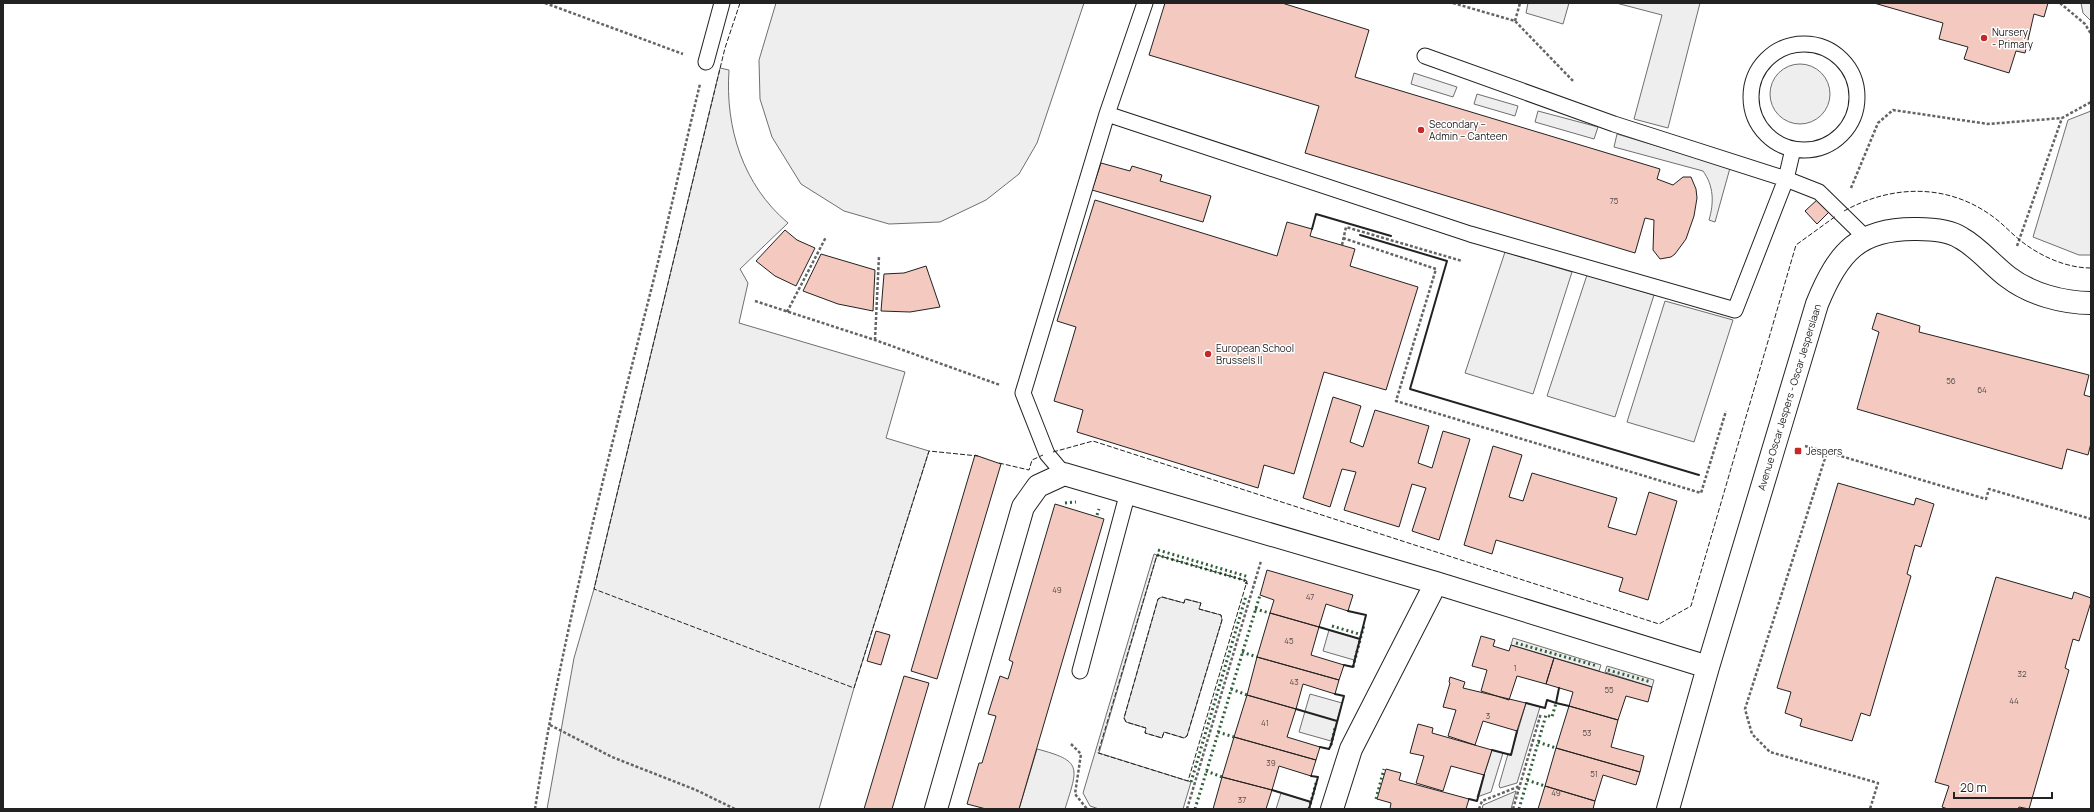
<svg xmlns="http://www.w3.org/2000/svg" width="2094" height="812" font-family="Manrope,sans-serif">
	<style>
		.green { fill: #eee; stroke: #6f6f6f }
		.building { fill: #f3c9c0; stroke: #222 }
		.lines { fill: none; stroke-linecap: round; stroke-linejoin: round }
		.service-casing { stroke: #222; stroke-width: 17 }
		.minor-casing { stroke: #222; stroke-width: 24 }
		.path { stroke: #646464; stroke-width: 2.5; stroke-dasharray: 3 2; stroke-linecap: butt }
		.service { stroke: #fff; stroke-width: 15 }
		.minor { stroke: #fff; stroke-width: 22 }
		.hedge { stroke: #2f5e38; stroke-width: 3; stroke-dasharray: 2 3; stroke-linecap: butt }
		.fence { stroke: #222; stroke-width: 1; stroke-dasharray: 5 2; stroke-linecap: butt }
		.wall { stroke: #222; stroke-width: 2 }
		.poi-dot { fill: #c62828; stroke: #fff; stroke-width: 1.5 }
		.labels { text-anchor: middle; stroke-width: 3; stroke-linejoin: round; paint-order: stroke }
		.number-label { font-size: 8px; fill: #564c4a }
		.poi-label { font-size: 10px; fill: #222; stroke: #fff; text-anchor: start }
		.street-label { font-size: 10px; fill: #222; stroke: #fff }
	</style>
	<rect width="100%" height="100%" fill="#fff"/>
	<path class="green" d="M776,3H1084L1037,143L1019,174L986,200L940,222L889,224L844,211L801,184L772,137L760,99L759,60Z
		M1528,3H1569L1563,24L1526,13Z
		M1616,3H1700L1668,128L1634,119L1662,15Z
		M2081,3H2091V21L2083,13Z
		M1770 94a30 30 0 1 1 60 0a30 30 0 1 1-60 0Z
		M720,68L729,70C725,128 743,185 788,223L740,269L748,283L739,323L905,372L886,438L929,451L854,688L819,809H547L574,658L594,589Z
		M1414,73L1457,87L1453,97L1411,84Z
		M1477,94L1518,106L1515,116L1474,104Z
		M1538,111L1598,127L1594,139L1535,122Z
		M2091,111V255H2079L2033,237L2068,120Z
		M1617,134L1730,168L1715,222L1709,220C1714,203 1714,186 1703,171L1614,147Z
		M1505,252L1572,272L1533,394L1465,373Z
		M1587,275L1654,295L1615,417L1547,396Z
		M1665,301L1733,320L1694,442L1627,422Z
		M1154,554L1157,555L1099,753L1191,782L1183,809H1099L1090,806L1083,793Z
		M1162,597L1184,603L1185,599L1201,603L1199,609L1221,615L1222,620L1187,736L1184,738L1164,732L1162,738L1145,733L1146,728L1126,722L1124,718L1158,599Z
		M1329,630L1360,639L1354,660L1323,651Z
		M1513,638L1601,665L1599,671L1511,645Z
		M1607,666L1654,680L1652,687L1605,672Z
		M1310,694L1342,703L1331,741L1299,732Z
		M1526,703L1540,707L1517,783L1500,788L1499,785L1508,754H1511Z
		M1037,749C1083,761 1078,767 1065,809H1019Z
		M1492,750L1503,753L1491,792L1477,797Z
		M1516,791L1511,809H1482L1483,805Z
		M1281,793L1311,802L1309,809H1276Z"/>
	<path class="building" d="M1165,3H1282L1369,30L1355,77L1660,169L1657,179L1673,185L1683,177H1691L1696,189L1697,198L1694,216L1686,239L1675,254L1671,257L1660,259L1653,250L1654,220L1645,218L1635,253L1305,153L1319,106L1149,55Z
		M1874,3H2048L2044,17L2034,14L2025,53L2016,51L2009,73L1964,59L1968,47L1939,39L1943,23Z
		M1101,163L1130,171L1132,166L1162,175L1160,181L1211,196L1203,222L1092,190Z
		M1818,199L1830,211L1817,224L1805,211Z
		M1095,200L1277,256L1287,222L1312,229L1310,236L1355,249L1350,266L1418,287L1386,390L1324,372L1294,474L1264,465L1258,488L1077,432L1083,410L1054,401L1076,327L1057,321Z
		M785,230L797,240L815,248L796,286L775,276L756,261Z
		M821,254L875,270L873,311L838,304L803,291Z
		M926,266L940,307L910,312L881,311L884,274L904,273Z
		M1877,313L1920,326L1919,332L2089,375L2084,395L2091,397V443L2088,455L2067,449L2062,469L1857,409L1879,332L1872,329Z
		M1333,397L1361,406L1350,442L1363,447L1375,410L1429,426L1418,463L1432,468L1443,431L1470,439L1439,540L1412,531L1426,488L1412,484L1399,527L1344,510L1356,472L1342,469L1330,507L1303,498Z
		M1493,446L1522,455L1509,497L1523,501L1532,473L1617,498L1608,527L1636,535L1649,492L1677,501L1648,600L1619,591L1623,578L1496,540L1492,554L1464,545Z
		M975,455L1001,464L937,679L911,671Z
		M1838,483L1914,505L1916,498L1934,504L1921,547L1915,545L1907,574L1911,576L1870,716L1861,713L1852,741L1800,726L1802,719L1785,713L1791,692L1777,688Z
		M1055,504L1104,519L1019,809H986L967,804L979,763H982L996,716L988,714L1000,676L1008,679L1013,662L1009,660Z
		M1267,570L1353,595L1348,611L1326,604L1319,627L1270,613L1274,600L1260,595Z
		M1996,577L2072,599L2074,592L2091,598V602L2079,641L2073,639L2065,668L2069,670L2029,809L2019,807L2018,809H1948L1942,807L1949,786L1935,782Z
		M1270,613L1319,627L1311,655L1344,665L1339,680L1257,657Z
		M876,631L890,635L881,665L867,661Z
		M1481,636L1495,640L1493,646L1509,651L1511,645L1554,658L1546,684L1517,676L1509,700L1481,691L1487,670L1472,666Z
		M1257,657L1339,680L1335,694L1303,684L1296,709L1247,695Z
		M1554,658L1652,687L1648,702L1626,696L1618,720L1569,706L1573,692L1546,684Z
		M904,676L929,683L892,809H864Z
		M1450,677L1465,682L1463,688L1526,703L1517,731L1483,721L1475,745L1448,736L1456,710L1443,707L1450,683L1449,682Z
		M1247,695L1296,709L1287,737L1320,747L1316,760L1234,737Z
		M1569,706L1618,720L1611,747L1644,756L1640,772L1556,748Z
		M1418,724L1433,728L1432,733L1492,750L1484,775L1451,766L1443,791L1416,783L1424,756L1410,753Z
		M1234,737L1316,760L1311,776L1279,766L1272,790L1222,777Z
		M1556,748L1640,772L1636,785L1603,775L1595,801L1545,786Z
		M1386,769L1401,773L1399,780L1469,799L1466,809H1390L1391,803L1377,799Z
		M1222,777L1272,790L1266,809H1213Z
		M1545,786L1595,801L1593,809H1538Z"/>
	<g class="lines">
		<defs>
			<path id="service" d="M1145,3L1107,114L1470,234L1735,310L1786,179L1793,149
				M1751 97a53 53 0 1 1 106 0a53 53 0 1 1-106 0Z
				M1425,56L1614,124L1786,179L1819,192L1865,237
				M706,62L722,3
				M1064,474L1047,454L1023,393L1107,114
				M1080,671L1128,492"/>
			<path id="minor" d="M936,809L1023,507L1038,486L1064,474L1436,583L1708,667
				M1332,809L1351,749L1436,583
				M1668,809L1708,667L1817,304C1838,252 1859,228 1917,229C1931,229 1949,230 1961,238C1979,248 1992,265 2008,277C2030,294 2063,303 2091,303"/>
		</defs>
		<use href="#service" class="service-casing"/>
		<use href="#minor" class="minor-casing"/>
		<path class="path" d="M545,3L683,54
			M1453,3L1515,21L1574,82
			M2060,3L2085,24L2091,34
			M1515,21L1520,3
			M1851,188L1878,123L1893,110L1988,124L2062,118L2091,102
			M1343,238L1436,269L1396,401L1701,493L1726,411
			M1342,245L1346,227L1462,261
			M2017,246L2062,118
			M755,301L875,340L1000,385
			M787,312L826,237
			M875,340L879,256
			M1805,446L1827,452L1745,709L1752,734L1770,752L1878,783L1870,809
			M1827,452L1986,499L1989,489L2091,519
			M550,725L612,757L696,790L735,809
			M1071,744L1081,754L1075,794L1087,809
			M535,809C561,639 605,472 647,306C666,232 682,158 700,84
			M1187,809L1261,561
			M1479,809L1482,801L1520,786
			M1513,809L1541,713"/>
		<use href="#service" class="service"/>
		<use href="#minor" class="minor"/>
		<path class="hedge" d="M1065,503L1076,502
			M1097,515L1099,509
			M1158,550L1249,577
			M1157,555L1247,581L1246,585
			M1255,609L1270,613
			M1332,626L1359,634
			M1516,643L1597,666
			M1242,652L1257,657
			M1353,667L1364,625
			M1608,670L1651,682
			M1231,689L1247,695
			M1218,732L1234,737
			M1538,742L1556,748
			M1331,745L1335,728
			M1206,771L1222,777
			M1527,780L1545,786
			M1191,782L1246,596
			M1376,799L1384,769
			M1195,809L1260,595
			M1309,809L1316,783
			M1519,809L1546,715L1552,717L1556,703"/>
		<path class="fence" d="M740,3L725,48L594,589L854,688L929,451L978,456
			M1844,211C1893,184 1950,183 1996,219C2005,226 2012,234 2021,241C2040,256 2066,268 2091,268
			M1053,452L1093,441L1659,624L1691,606L1796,245L1836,216
			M999,463L1029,470L1032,460L1043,455
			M1157,555L1247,581L1188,781L1098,753Z
			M1162,597L1184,603L1185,599L1201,603L1199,609L1221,615L1222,620L1187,736L1184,738L1164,732L1162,738L1145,733L1146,728L1126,722L1124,718L1158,599Z"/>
		<path class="wall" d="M1312,229L1316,214L1391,236
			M1360,235L1447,261L1410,389L1699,475
			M1319,627L1360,639
			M1344,665L1353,667L1366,615L1348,611
			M1559,688L1556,703L1569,706
			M1526,703L1545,708L1547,700L1556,703
			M1296,709L1337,721
			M1320,747L1329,749L1331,745L1344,696L1335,694
			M1492,750L1511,755L1517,731
			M1272,790L1311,802
			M1469,799L1477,801L1484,775
			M1309,809L1318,777L1311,776"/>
	</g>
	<g class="poi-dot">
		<circle cx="1984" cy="38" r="4"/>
		<circle cx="1421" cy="130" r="4"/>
		<circle cx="1208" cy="354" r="4"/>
		<rect x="1794" y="447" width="8" height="8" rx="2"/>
	</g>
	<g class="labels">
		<g class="number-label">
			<text x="1614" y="204">75</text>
			<text x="1951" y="384">56</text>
			<text x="1982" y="393">64</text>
			<text x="1057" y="593">49</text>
			<text x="1310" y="600">47</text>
			<text x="1289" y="644">45</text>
			<text x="1515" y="671">1</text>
			<text x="2022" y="677">32</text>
			<text x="1294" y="685">43</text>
			<text x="1609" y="693">55</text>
			<text x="2014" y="704">44</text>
			<text x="1488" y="719">3</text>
			<text x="1265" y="726">41</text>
			<text x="1587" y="736">53</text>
			<text x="1271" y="766">39</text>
			<text x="1594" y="777">51</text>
			<text x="1556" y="796">49</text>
			<text x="1242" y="803">37</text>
		</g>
		<g class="poi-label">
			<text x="1992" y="36">Nursery<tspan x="1992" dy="12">- Primary</tspan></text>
			<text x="1429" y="128">Secondary –<tspan x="1429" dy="12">Admin – Canteen</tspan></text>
			<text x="1216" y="352">European School<tspan x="1216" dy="12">Brussels II</tspan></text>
			<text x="1806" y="455">Jespers</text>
		</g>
		<g class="street-label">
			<text transform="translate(1789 397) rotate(-73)" y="4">Avenue Oscar Jespers - Oscar Jesperslaan</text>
		</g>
	</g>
	<rect width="2094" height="812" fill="none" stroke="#222222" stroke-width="8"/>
	<path d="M1954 792v6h98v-6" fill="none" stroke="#222222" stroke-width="2"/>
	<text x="1960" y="792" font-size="12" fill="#222222" stroke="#ffffff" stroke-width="3" paint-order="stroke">20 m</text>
</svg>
